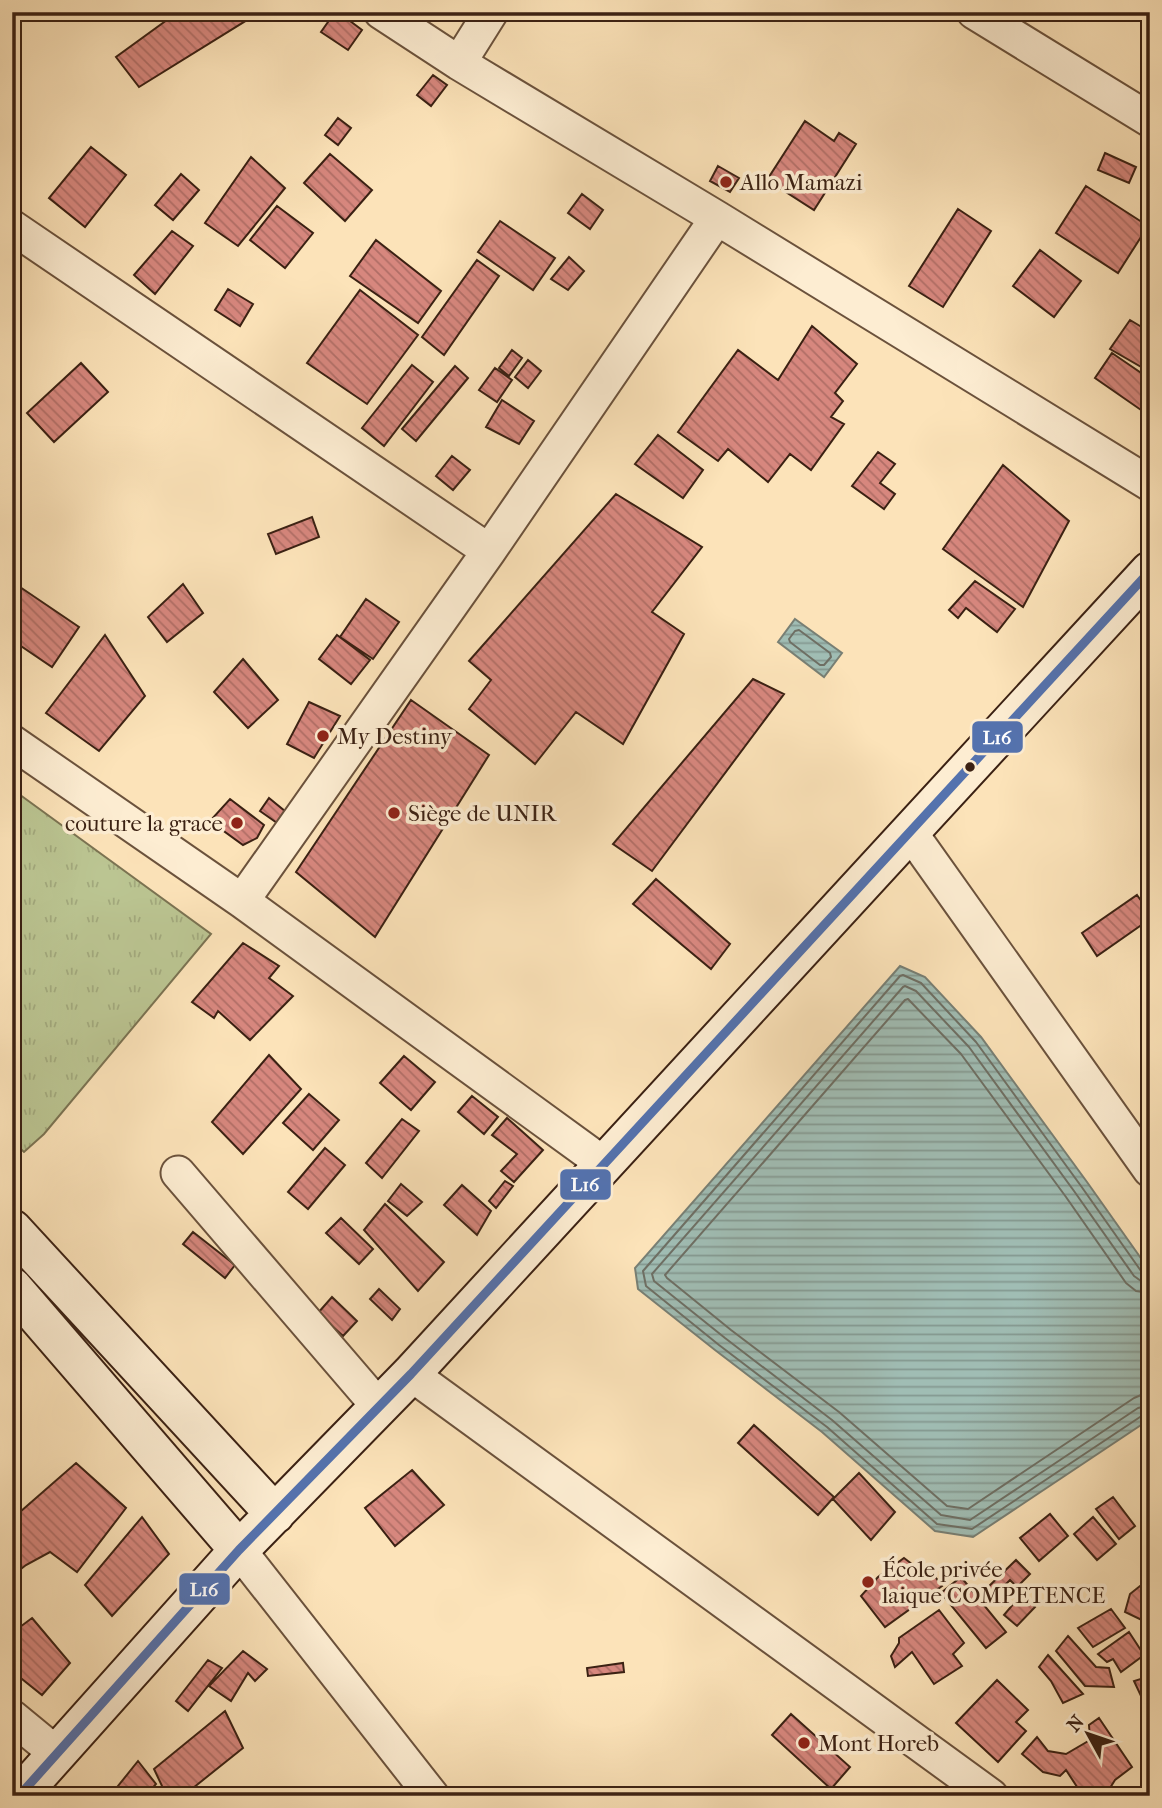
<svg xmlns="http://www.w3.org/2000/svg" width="1162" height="1808" font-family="'IM FELL French Canon',serif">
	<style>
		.grass { fill: url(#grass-tufts); stroke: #7b7352; stroke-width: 2 }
		.water { fill: url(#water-rules); stroke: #787f74; stroke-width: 2 }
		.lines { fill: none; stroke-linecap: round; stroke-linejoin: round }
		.shore { stroke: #6e6f64; stroke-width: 2 }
		.building { fill: url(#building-back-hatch); stroke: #3b2113; stroke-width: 2 }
		.street-casing { stroke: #6b523c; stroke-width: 37 }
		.secondary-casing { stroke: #3b2113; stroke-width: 42 }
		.street { stroke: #fdedd2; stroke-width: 33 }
		.secondary { stroke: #fdedd2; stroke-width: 38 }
		.bus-1-casing { stroke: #fdedd2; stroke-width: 14 }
		.bus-1 { stroke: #5472ae; stroke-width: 9 }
		.poi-dot { fill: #8f2418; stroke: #fdedd2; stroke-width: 2.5 }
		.bus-dot { fill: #3b2113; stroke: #fdedd2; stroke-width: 2.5 }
		.labels { text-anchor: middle; stroke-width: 7; stroke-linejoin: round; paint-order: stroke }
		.poi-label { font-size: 23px; fill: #3b2113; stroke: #fdedd2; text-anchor: start }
		.line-badge { stroke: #fdedd2; stroke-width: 2.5 }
		.badge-label { font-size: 19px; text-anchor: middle; font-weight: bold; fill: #fff }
	</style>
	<defs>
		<pattern id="grass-tufts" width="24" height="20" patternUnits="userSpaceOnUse" patternTransform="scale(1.75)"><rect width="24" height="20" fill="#bbc592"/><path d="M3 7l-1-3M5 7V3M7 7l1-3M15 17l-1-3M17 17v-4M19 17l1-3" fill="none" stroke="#a2a97d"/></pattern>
		<pattern id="water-rules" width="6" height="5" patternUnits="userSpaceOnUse" patternTransform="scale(1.75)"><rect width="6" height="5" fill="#a0bdb4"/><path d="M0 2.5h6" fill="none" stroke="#849991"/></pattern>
		<pattern id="building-back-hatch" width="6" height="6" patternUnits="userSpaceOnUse" patternTransform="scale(1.75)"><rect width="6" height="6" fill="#d7877e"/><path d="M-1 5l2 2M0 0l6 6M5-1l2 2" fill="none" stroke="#b06e66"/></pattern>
	</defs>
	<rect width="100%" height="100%" fill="#fce3b9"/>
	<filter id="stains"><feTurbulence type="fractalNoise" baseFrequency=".00286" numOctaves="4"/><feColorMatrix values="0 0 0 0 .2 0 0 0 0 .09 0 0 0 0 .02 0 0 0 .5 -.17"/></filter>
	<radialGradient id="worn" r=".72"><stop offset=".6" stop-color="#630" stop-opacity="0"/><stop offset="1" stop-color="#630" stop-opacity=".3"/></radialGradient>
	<path class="grass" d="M12,789L211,934L44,1134L24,1152L12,1141Z"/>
	<path class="water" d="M795,619L842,653L824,677L778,642Z
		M900,966L925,977L981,1037L1087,1182L1150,1271V1419L973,1537L935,1531L822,1432L715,1350L638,1289L635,1268Z"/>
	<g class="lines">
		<path class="shore" d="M799,630L830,653L831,657L824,665H820L790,642L789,639L795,631Z
			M1150,1274H1145L1141,1271L1081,1186L976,1042L921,983L903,975L900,976L643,1271L646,1286L719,1345L827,1427L937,1524L972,1529L1143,1415L1150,1414
			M1150,1283L1141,1281L1134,1276L1074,1191L969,1047L916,991L905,986L903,987L652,1274L654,1281L725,1338L832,1420L941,1515L970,1520L1138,1408L1150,1405
			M1150,1293L1136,1291L1126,1283L1066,1197L961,1054L908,999L905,1000L665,1275L667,1278L731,1330L839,1412L947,1506L968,1509L1134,1398L1141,1395L1150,1394"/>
	</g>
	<path class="building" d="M178,12H260L139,87L116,57Z
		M335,12H338L362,30L348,50L321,32Z
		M433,75L447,85L431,106L417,95Z
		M338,118L351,128L338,145L325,135Z
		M805,121L834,141L839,133L856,144L814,210L767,180Z
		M91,147L126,175L85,227L49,198Z
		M1105,153L1136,167L1129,183L1098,170Z
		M330,154L372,190L345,221L304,183Z
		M251,157L285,188L238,246L205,223Z
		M718,166L739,178L730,192L710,181Z
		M181,174L199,190L173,220L155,205Z
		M1086,186L1148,226L1118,273L1056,233Z
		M582,194L603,210L590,229L568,213Z
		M277,206L313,233L285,268L250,240Z
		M958,209L991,231L943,307L909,286Z
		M500,221L555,258L533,290L478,252Z
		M172,231L193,246L155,294L134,275Z
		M376,240L441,291L418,323L350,276Z
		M1040,250L1081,281L1054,317L1013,286Z
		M569,257L584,271L568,290L551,279Z
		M477,260L499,276L444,355L422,337Z
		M228,289L253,304L240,326L215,310Z
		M360,290L418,335L367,404L307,363Z
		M1130,320L1150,332V372L1110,349Z
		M812,326L857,364L835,393L843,401L831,417L844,424L811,470L790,454L768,482L728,449L718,461L678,432L738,350L778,380Z
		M512,350L522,358L509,376L499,368Z
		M1112,353L1150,379V398L1141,410L1095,378Z
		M528,360L541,371L528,388L515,377Z
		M81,363L108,392L54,442L27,413Z
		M412,365L433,382L384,446L362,428Z
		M455,366L468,378L416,441L402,429Z
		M495,368L512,380L497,402L479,390Z
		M502,400L534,421L519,444L486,427Z
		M658,435L703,470L683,498L635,464Z
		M878,452L895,464L880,483L895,494L884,509L852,486Z
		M452,456L470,470L453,490L436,476Z
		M1003,465L1069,521L1023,607L943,549Z
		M616,494L702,547L652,612L684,634L623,744L576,712L535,764L469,709L491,680L469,661Z
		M312,517L319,537L276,554L268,534Z
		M975,581L1015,609L997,632L966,608L958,618L949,610Z
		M183,584L203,613L167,642L148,617Z
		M20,587L79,627L52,667L12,640V598Z
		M366,599L399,622L373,659L340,637Z
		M105,635L145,696L99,751L46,713Z
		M337,635L370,660L351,684L319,659Z
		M243,659L278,700L248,728L214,692Z
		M753,679L784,694L652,871L613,844Z
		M411,700L489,755L375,937L296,872Z
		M309,702L340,716L314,758L287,744Z
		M269,798L286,812L277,823L260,811Z
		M230,799L264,825L257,838L243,845L210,821Z
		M656,879L730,944L711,969L633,904Z
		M1137,895L1150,913V919L1097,956L1082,933Z
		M243,943L279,966L269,978L293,996L250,1040L218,1011L214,1018L192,1002Z
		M269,1055L301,1089L243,1154L212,1122Z
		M404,1056L435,1082L411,1110L380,1083Z
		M309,1094L339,1120L313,1150L283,1123Z
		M472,1096L498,1117L484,1134L458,1112Z
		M507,1118L543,1150L514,1182L501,1171L517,1154L492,1135Z
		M402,1119L419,1131L382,1178L366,1163Z
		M325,1148L345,1165L308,1209L288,1192Z
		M505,1181L513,1186L496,1208L489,1201Z
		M401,1184L422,1202L407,1216L388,1201Z
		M462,1185L491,1211L477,1235L444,1205Z
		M385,1204L444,1262L418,1291L364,1230Z
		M341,1218L373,1249L359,1264L326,1233Z
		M193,1232L235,1265L225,1278L183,1244Z
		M379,1289L400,1309L392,1320L370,1299Z
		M332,1297L357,1321L343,1336L318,1313Z
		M754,1425L834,1497L818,1515L738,1443Z
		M76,1463L126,1508L77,1572L50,1552L26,1565L12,1576V1519Z
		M412,1470L444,1505L395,1546L365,1508Z
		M859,1473L895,1512L871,1540L833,1499Z
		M1113,1497L1135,1526L1119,1539L1096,1509Z
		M1050,1514L1068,1536L1039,1561L1020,1538Z
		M142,1517L169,1554L112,1616L85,1585Z
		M1093,1517L1116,1544L1097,1560L1074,1534Z
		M904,1558L921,1571L927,1566L942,1586L885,1627L861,1596L878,1577Z
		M1016,1560L1030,1574L1017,1587L1010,1580L1006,1584L1014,1593L1002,1605L986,1589Z
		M961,1577L1006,1632L986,1648L941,1593Z
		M1150,1578V1619L1146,1622L1125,1612L1130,1594Z
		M1021,1595L1035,1607L1017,1626L1004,1615Z
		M1111,1609L1125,1628L1093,1647L1078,1628Z
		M939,1610L964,1643L953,1654L962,1666L934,1684L912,1652L895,1667L891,1656L899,1643V1638Z
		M32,1618L70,1663L42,1695L12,1671V1633Z
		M1129,1632L1144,1655L1121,1672L1113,1659L1107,1662L1098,1654Z
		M1068,1636L1096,1667L1109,1668L1114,1687L1085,1686L1056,1651Z
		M243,1651L267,1669L255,1681L248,1673L231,1701L209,1686Z
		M1048,1655L1083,1694L1063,1703L1051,1681L1039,1667Z
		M208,1660L222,1668L188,1711L176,1701Z
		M623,1663L624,1672L588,1676L587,1668Z
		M1150,1676V1702L1149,1698L1141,1696L1134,1681Z
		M997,1680L1028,1710L1016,1722L1026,1731L998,1762L956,1723Z
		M225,1711L243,1748L183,1796H170L162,1786L154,1769Z
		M791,1714L850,1767L831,1789L772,1735Z
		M1099,1718L1132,1767L1115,1780L1110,1788L1095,1796H1083L1066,1770L1060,1776L1043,1772L1022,1754L1037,1737L1048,1751L1066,1754L1090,1740L1089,1725Z
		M138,1761L156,1784L146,1796H110Z"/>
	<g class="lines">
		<defs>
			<path id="street" d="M381,12L459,63L717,218L1150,484
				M974,12L1150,120
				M459,63L491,12
				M12,227L489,551
				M12,742L242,901L604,1164
				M910,832L1150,1170
				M242,901L489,551L717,218
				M178,1173L379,1407
				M411,1374L991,1796
				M239,1550L432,1796
				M12,1717L57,1754"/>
			<path id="secondary" d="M12,1229L275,1514
				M12,1287L239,1550
				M19,1796L239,1550L411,1374L1150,571"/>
		</defs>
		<use href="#street" class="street-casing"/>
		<use href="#secondary" class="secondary-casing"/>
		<use href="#street" class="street"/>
		<use href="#secondary" class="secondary"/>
		<defs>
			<path id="bus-1" d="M19,1796L239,1550L411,1374L1150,571"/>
		</defs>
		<use href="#bus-1" class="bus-1-casing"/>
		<use href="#bus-1" class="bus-1"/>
	</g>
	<g class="poi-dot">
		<circle cx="726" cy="182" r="7"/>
		<circle cx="323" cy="736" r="7"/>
		<circle cx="394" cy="813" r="7"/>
		<circle cx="237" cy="823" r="7"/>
		<circle cx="868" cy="1582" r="7"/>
		<circle cx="804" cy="1743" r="7"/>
	</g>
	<circle class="bus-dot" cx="970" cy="767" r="6"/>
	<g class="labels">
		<g class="poi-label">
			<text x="740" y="190">Allo Mamazi</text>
			<text x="337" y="744">My Destiny</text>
			<text x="408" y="821">Siège de UNIR</text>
			<text x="223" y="831" text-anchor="end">couture la grace</text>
			<text x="882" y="1577">École privée<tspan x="882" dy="26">laique COMPETENCE</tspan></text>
			<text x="818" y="1751">Mont Horeb</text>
		</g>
	</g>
	<g class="line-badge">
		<rect x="971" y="720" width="53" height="34" rx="7" fill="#5472ae"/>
		<rect x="559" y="1168" width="53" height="33" rx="7" fill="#5472ae"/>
		<rect x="178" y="1572" width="53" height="34" rx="7" fill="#5472ae"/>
	</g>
	<g class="badge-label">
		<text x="997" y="744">L16</text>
		<text x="585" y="1191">L16</text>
		<text x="204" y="1596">L16</text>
	</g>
	<rect width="1162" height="1808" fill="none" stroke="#fce3b9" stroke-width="42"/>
	<rect x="14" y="14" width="1134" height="1780" fill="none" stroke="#3b2113" stroke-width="3.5"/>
	<rect x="21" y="21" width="1120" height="1766" fill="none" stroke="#3b2113" stroke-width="2"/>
	<g transform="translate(1088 1734) rotate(310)" stroke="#fdedd2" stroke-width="5" paint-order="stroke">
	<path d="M0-5L12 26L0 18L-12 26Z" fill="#3b2113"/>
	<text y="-10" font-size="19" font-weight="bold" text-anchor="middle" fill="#3b2113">N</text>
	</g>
	<rect width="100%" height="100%" filter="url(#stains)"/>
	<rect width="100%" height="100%" fill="url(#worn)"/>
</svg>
